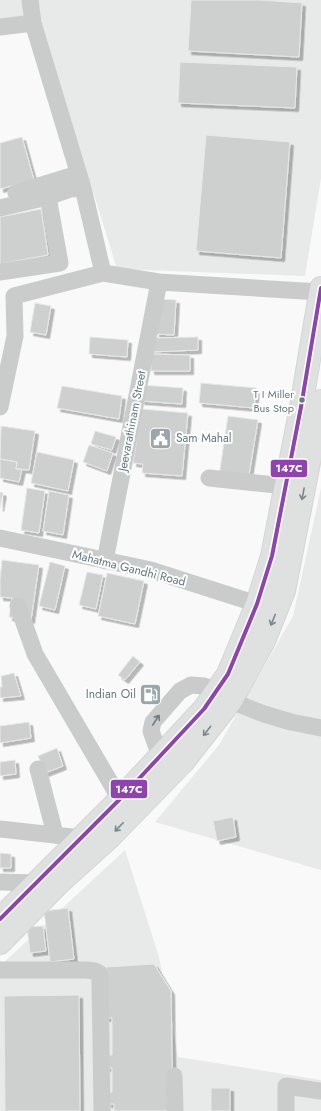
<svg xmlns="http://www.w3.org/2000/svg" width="321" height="1111" font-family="Jost,sans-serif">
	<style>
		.built { fill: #e8e9e9 }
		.building { fill: #ced0d0; stroke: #e8e8e8; filter: url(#shadow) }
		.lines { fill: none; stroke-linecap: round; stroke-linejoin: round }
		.highway-casing { stroke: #d4d5d5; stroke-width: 24 }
		.minor { stroke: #cacccc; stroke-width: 17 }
		.highway { stroke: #dfe0e0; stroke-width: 22 }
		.bus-1-casing { stroke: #fff; stroke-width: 7 }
		.bus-1 { stroke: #8e44ad; stroke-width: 4 }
		.oneway { stroke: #78898e }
		.oneway2 { stroke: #6b7e84 }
		.bus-dot { fill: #667a80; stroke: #fff; stroke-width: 1.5 }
		.labels { text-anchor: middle; stroke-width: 4; stroke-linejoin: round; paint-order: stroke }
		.bus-label { font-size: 11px; fill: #667a80; stroke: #fff; text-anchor: end }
		.street-label { font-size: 12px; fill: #667a80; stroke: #fff }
		.poi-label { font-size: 12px; fill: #667a80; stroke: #fff; text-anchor: start }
		.line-badge { stroke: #fff; stroke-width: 1.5 }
		.badge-label { font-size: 11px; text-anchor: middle; font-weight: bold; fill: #fff }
	</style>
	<defs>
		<filter id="shadow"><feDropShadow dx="3.5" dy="3.5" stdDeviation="0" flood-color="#0004"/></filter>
	</defs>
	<rect width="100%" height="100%" fill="#f9f9f9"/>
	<path class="built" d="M0,0H321V178L305,276L117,269L41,23L0,24Z
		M321,488V870L155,822L219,745L293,616Z
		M125,850L159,957L178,1057L321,1080V1111H0V966Z"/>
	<path class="building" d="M191,0H260L302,3L299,57L188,51Z
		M180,62L297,67L295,108L178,103Z
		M206,135L290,142L281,258L196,251Z
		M22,137L34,180L0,189V143Z
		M41,209L48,255L0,264V217Z
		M157,299L176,300L174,335L156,334Z
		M35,303L51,306L46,335L30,332Z
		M90,337L128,340L127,357L89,354Z
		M198,337V350L150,352L149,338Z
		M151,354L190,355V371H151Z
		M201,383L256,388L254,408L199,403Z
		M142,385L183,388L182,404L141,401Z
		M62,386L122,396L119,419L57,408Z
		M142,409L188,413L182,476L142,473L143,464L133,463Z
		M228,416L258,420L248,481L219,476Z
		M1,426L35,431L29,470L16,469L17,462L0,459Z
		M95,431L116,437L112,450L91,444Z
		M89,445L113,453L107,471L83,462Z
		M37,452L74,460L68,491L31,483Z
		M0,459L17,462L16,469H22L19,482L0,478Z
		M27,488L45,491L39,533L21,530Z
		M49,491L69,495L63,535L43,531Z
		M0,492L3,493L0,508Z
		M2,560L39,565L31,620L9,617L12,598L0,597V579Z
		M50,562L65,566L55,610L39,606Z
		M87,572L103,575L96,609L79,605Z
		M107,573L144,581L135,624L98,616Z
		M133,656L140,662L125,680L118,675Z
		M14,673L21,696L0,698V687H2L1,676Z
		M29,722L31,738L0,743V726Z
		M57,748L63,766L45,773L38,756Z
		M15,760L16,774L0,776V762Z
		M233,817L236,837L217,841L213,821Z
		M0,853L11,854V868H0Z
		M68,908L74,959L50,962L44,911Z
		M43,926L46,951L30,953L27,927Z
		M154,964L171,991L173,1111H114V1104H108V1092H112V1068H107V1055H112V1018H106V967Z
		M79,995L80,1111H5L4,996Z
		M211,1088H230V1111H211Z"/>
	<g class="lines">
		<defs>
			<path id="highway" d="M0,919L120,799L204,709L228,674L257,604L272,556L301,407L321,288
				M0,943L60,882L111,836L183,762L231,701L264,641L284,591L321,401"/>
		</defs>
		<use href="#highway" class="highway-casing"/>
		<path class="minor" d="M30,0L33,23
			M0,27L33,23L83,188L103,273
			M16,193L78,174
			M0,208L48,197L70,189L83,188
			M0,272L60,263L48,197
			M0,407L15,336L14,296L103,273L159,282L320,292
			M209,478L286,486
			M0,538L151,570L257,604
			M105,561L159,282
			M18,606L35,654L120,799
			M160,756L151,731L153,722L180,691L191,685L204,686L217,690L231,701L264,714L291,722L321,728
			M38,769L55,834
			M0,829L81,838
			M0,882L36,883
			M0,970H86L95,971L99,973L100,980L102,1111
			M174,1076L175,1111
			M286,1111V1086L321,1091"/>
		<use href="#highway" class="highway"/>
		<defs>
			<path id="bus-1" d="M0,919L120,799L204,709L228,674L257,604L272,556L301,407L321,288"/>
		</defs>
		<use href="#bus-1" class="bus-1-casing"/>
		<use href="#bus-1" class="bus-1"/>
	</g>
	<defs><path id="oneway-shaft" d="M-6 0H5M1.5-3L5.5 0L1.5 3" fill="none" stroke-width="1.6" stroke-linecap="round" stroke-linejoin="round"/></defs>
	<g class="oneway">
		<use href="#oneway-shaft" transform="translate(303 494) rotate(101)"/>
		<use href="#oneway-shaft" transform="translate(273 620) rotate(112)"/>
		<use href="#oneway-shaft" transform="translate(207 731) rotate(128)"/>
		<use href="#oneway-shaft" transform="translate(119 827) rotate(134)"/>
	</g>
	<use class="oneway2" href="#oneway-shaft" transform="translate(156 720) rotate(-57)"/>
	<defs>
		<symbol id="civic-square" viewBox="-11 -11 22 22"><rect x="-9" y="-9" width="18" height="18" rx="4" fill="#99a6aa" stroke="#fff"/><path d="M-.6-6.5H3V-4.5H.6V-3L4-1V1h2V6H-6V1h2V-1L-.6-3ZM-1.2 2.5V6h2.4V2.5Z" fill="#fff"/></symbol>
		<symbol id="fuel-square" viewBox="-11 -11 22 22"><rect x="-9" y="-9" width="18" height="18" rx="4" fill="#99a6aa" stroke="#fff"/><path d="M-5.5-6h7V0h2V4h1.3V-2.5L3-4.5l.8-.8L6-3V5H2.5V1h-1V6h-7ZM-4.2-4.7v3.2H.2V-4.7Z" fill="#fff"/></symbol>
	</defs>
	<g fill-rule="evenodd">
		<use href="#civic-square" x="148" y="426" width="25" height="25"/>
		<use href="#fuel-square" x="138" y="682" width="25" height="25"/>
	</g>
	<circle class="bus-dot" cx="302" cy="400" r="3.5"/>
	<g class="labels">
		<g class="bus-label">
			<text x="294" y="398">T I Miller<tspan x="294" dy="14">Bus Stop</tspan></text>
		</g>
		<g class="street-label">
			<text transform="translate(132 421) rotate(-79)" y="4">Jeevarathinam Street</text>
			<text transform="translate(129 568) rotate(14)" y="4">Mahatma Gandhi Road</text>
		</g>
		<g class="poi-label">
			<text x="176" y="442">Sam Mahal</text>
			<text x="136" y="698" text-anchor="end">Indian Oil</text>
		</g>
	</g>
	<g class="line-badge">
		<rect x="270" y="459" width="38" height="19" rx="4" fill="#8e44ad"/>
		<rect x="110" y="779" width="38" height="20" rx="4" fill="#8e44ad"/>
	</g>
	<g class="badge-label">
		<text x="289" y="472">147C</text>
		<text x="129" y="793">147C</text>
	</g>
</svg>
